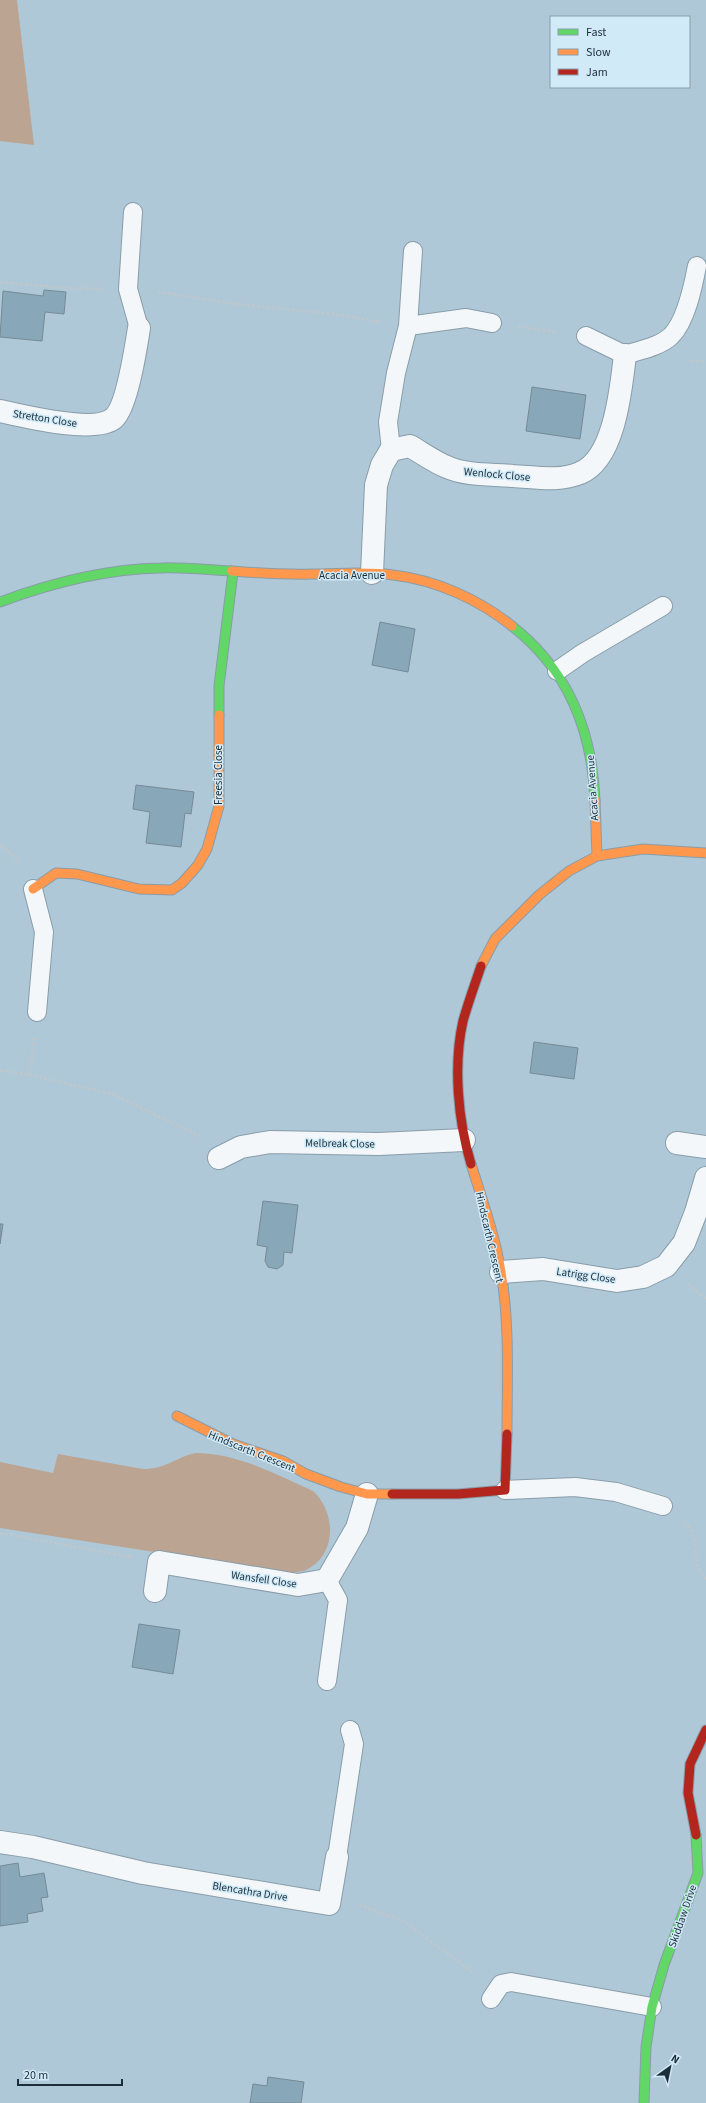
<svg xmlns="http://www.w3.org/2000/svg" width="706" height="2103" font-family="'Source Sans 3',sans-serif">
	<style>
		.green { fill: #bca493 }
		.building { fill: #88a8b9; stroke: #758a96 }
		.lines { fill: none; stroke-linecap: round; stroke-linejoin: round }
		.lane-casing { stroke: #899da9; stroke-width: 20 }
		.street-casing { stroke: #899da9; stroke-width: 24 }
		.fast-casing { stroke: #899da9; stroke-width: 11 }
		.slow-casing { stroke: #899da9; stroke-width: 11 }
		.jam-casing { stroke: #899da9; stroke-width: 11 }
		.path { stroke: #bfc7cb; stroke-width: 2.5; stroke-dasharray: 3 2; stroke-linecap: butt }
		.lane { stroke: #f3f7f9; stroke-width: 18 }
		.street { stroke: #f3f7f9; stroke-width: 22 }
		.fast { stroke: #63d668; stroke-width: 9 }
		.slow { stroke: #ff974d; stroke-width: 9 }
		.jam { stroke: #b3261e; stroke-width: 9 }
		.labels { text-anchor: middle; stroke-width: 3; stroke-linejoin: round; paint-order: stroke }
		.street-label { font-size: 11px; fill: #1b2e39; stroke: #d1eaf8 }
	</style>
	<rect width="100%" height="100%" fill="#aec8d8"/>
	<path class="green" d="M0,0H17L34,145L0,141Z
		M195,1453C237,1453 275,1474 313,1491C337,1513 337,1557 304,1571C300,1572 294,1572 289,1573L0,1528V1462L53,1473L58,1454L143,1469C166,1469 175,1458 195,1453Z"/>
	<path class="building" d="M44,290L66,292L64,314L45,312L42,341L0,337L3,291L43,296Z
		M532,387L586,395L580,439L526,431Z
		M380,622L415,629L408,672L372,665Z
		M136,785L194,792L191,814L185,813L181,847L146,843L150,812L133,809Z
		M534,1042L578,1048L574,1079L530,1073Z
		M263,1201L298,1205L292,1253L284,1252L283,1265L277,1269L268,1267L265,1261L267,1247L257,1245Z
		M0,1224H3L0,1244Z
		M139,1624L180,1630L173,1674L132,1667Z
		M18,1863L20,1877L44,1873L48,1897L41,1898L43,1911L27,1914L28,1922L0,1926V1866Z
		M268,2077L304,2082L301,2103H250L253,2084L267,2086Z"/>
	<g class="lines">
		<defs>
			<path id="lane" d="M133,212L128,289L139,328
				M408,326L466,318L492,323
				M586,336L625,355C640,350 659,347 671,336C686,321 693,287 697,266
				M391,450L388,422L396,373L408,326L413,251
				M557,671L583,653L663,606
				M33,889L44,932L37,1012
				M505,1490L575,1487L616,1492L663,1506
				M327,1681L338,1600L327,1580
				M337,1857L354,1744L350,1730
				M491,1999L501,1984L511,1982L652,2007"/>
			<path id="street" d="M0,411C22,416 96,434 114,418C127,406 136,347 139,328
				M372,573L376,485L382,465L391,450L410,446C422,453 434,462 447,467C467,476 492,474 513,476C535,477 559,482 580,473C615,459 621,388 625,355
				M677,1143L706,1147
				M219,1158L241,1147L270,1142L379,1144L464,1140
				M501,1272L543,1269L617,1281L643,1277L666,1266L684,1243L696,1212L706,1178
				M155,1591L159,1562L298,1585L327,1580L357,1528L367,1494
				M0,1842L33,1847L143,1873L329,1904L337,1857"/>
			<path id="fast" d="M0,602C51,583 107,569 161,568C185,567 208,570 232,571
				M512,626C568,670 592,729 595,800
				M219,715V686L233,572
				M644,2103L646,2047L652,2007L664,1965L698,1873L696,1835"/>
			<path id="slow" d="M232,571C258,573 284,575 311,574C338,574 366,571 393,575C436,580 478,599 512,626
				M595,800L597,856
				M33,889L56,873L77,874L139,889L172,890L182,883L198,865L207,849L219,806V715
				M481,966L495,939L539,895L569,871L597,856L643,849L706,853
				M471,1164C482,1199 495,1236 501,1272C510,1325 507,1381 507,1434
				M177,1416L233,1444L283,1461L306,1474L341,1487L367,1494H392"/>
			<path id="jam" d="M471,1164C458,1121 453,1065 463,1021C468,1003 475,984 481,966
				M392,1494H458L505,1490L507,1434
				M696,1835L688,1793L690,1764L706,1730"/>
		</defs>
		<use href="#lane" class="lane-casing"/>
		<use href="#street" class="street-casing"/>
		<use href="#fast" class="fast-casing"/>
		<use href="#slow" class="slow-casing"/>
		<use href="#jam" class="jam-casing"/>
		<path class="path" d="M0,282L63,288L101,289
			M158,292L244,305L333,314L381,322
			M518,327L558,332
			M686,360L706,362
			M0,845L15,857L18,863
			M0,1070L30,1075L112,1094L200,1136
			M30,1075L34,1038
			M688,1284L706,1299
			M684,1522C699,1534 693,1556 699,1569C700,1572 704,1576 706,1579
			M0,1533L131,1557
			M359,1905L402,1920L474,1973"/>
		<use href="#lane" class="lane"/>
		<use href="#street" class="street"/>
		<use href="#fast" class="fast"/>
		<use href="#slow" class="slow"/>
		<use href="#jam" class="jam"/>
	</g>
	<g class="labels">
		<g class="street-label">
			<text transform="translate(45 418) rotate(9)" y="4">Stretton Close</text>
			<text transform="translate(497 474) rotate(5)" y="4">Wenlock Close</text>
			<text x="352" y="579">Acacia Avenue</text>
			<text transform="translate(218 775) rotate(-90)" y="4">Freesia Close</text>
			<text transform="translate(592 788) rotate(-94)" y="4">Acacia Avenue</text>
			<text transform="translate(340 1143) rotate(1)" y="4">Melbreak Close</text>
			<text transform="translate(490 1237) rotate(77)" y="4">Hindscarth Crescent</text>
			<text transform="translate(586 1275) rotate(8)" y="4">Latrigg Close</text>
			<text transform="translate(252 1451) rotate(22)" y="4">Hindscarth Crescent</text>
			<text transform="translate(264 1579) rotate(8)" y="4">Wansfell Close</text>
			<text transform="translate(250 1891) rotate(9)" y="4">Blencathra Drive</text>
			<text transform="translate(682 1916) rotate(-71)" y="4">Skiddaw Drive</text>
		</g>
	</g>
	<rect x="550" y="16" width="140" height="72" fill="#d1eaf8" stroke="#889fac"/>
	<rect x="558" y="29" width="20" height="6" fill="#63d668" stroke="#889fac"/>
	<text x="586" y="36" font-size="12" fill="#1b2e39">Fast</text>
	<rect x="558" y="49" width="20" height="6" fill="#ff974d" stroke="#889fac"/>
	<text x="586" y="56" font-size="12" fill="#1b2e39">Slow</text>
	<rect x="558" y="69" width="20" height="6" fill="#b3261e" stroke="#889fac"/>
	<text x="586" y="76" font-size="12" fill="#1b2e39">Jam</text>
	<g transform="translate(670 2067) rotate(33)" stroke="#d1eaf8" stroke-width="3" paint-order="stroke">
	<path d="M0-3L7 15L0 10L-7 15Z" fill="#1b2e39"/>
	<text y="-6" font-size="11" font-weight="bold" text-anchor="middle" fill="#1b2e39">N</text>
	</g>
	<path d="M18 2079v6h104v-6" fill="none" stroke="#1b2e39" stroke-width="2"/>
	<text x="24" y="2079" font-size="12" fill="#1b2e39" stroke="#d1eaf8" stroke-width="3" paint-order="stroke">20 m</text>
</svg>
